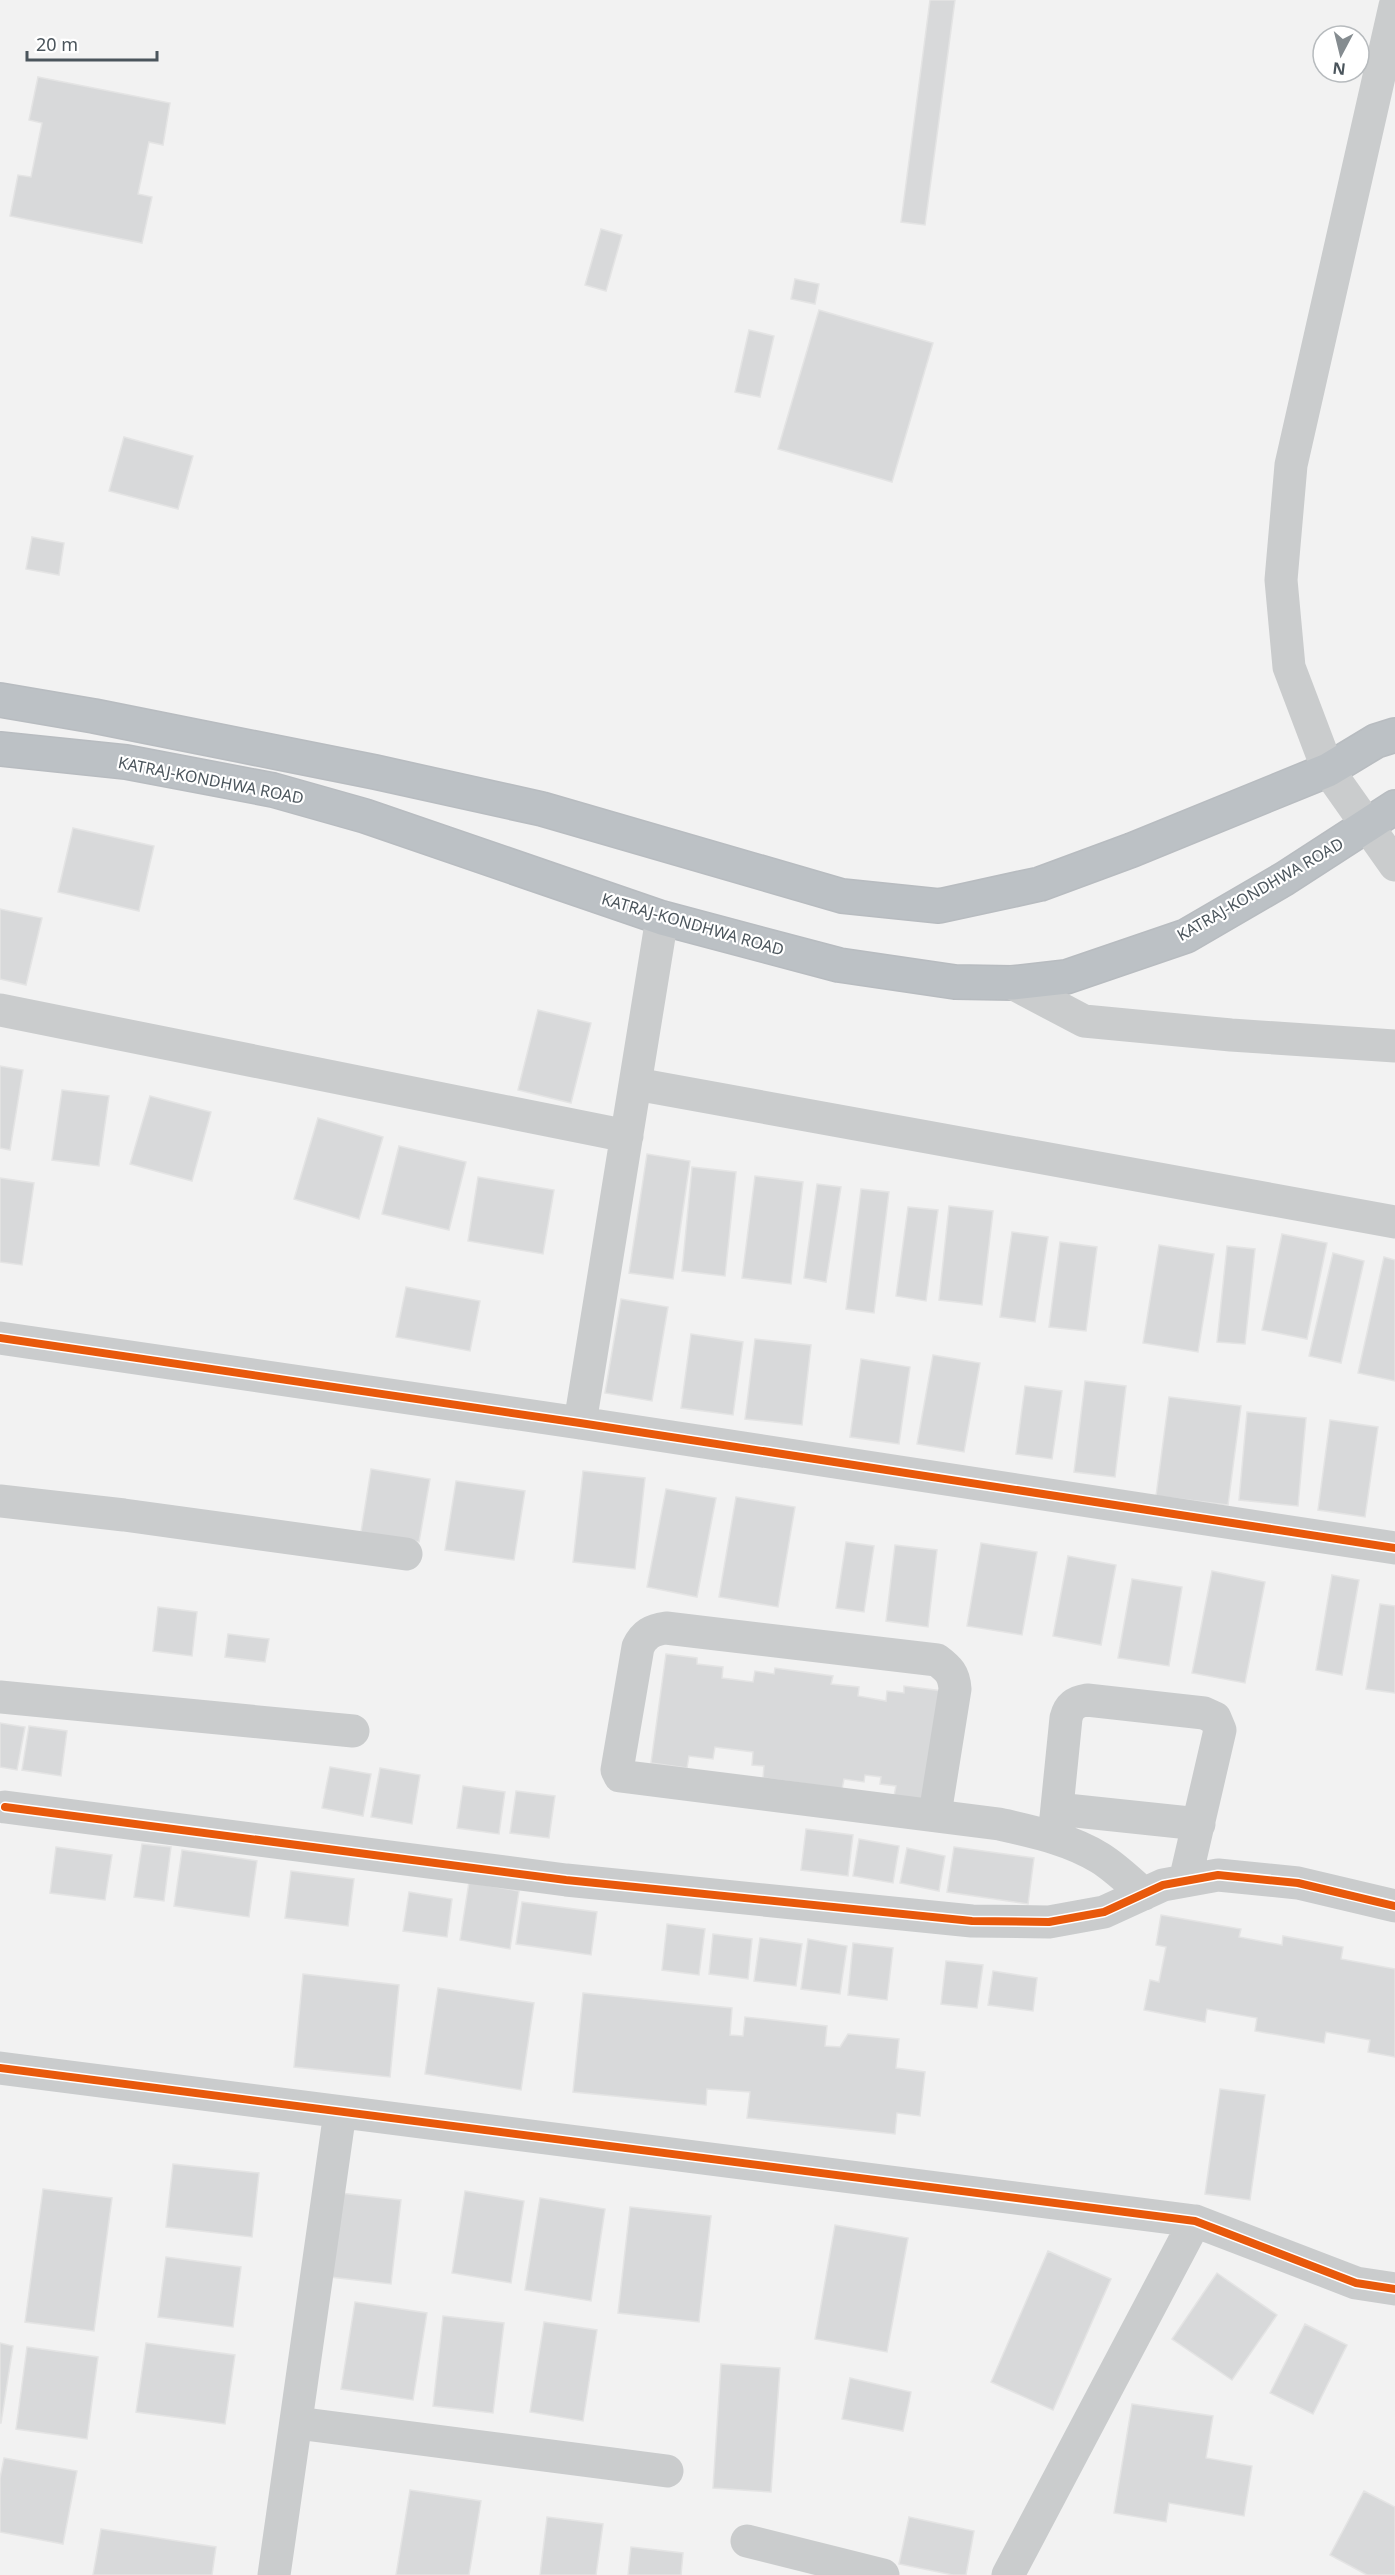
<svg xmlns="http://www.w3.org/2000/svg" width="1395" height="2575" font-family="'Noto Sans',sans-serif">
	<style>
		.building { fill: #d8d9da; stroke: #e4e4e4; stroke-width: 1.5 }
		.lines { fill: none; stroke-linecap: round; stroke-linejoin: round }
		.highway-casing { stroke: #b8bcc0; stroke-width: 36 }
		.minor { stroke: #cacccd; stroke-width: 33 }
		.highway { stroke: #bcc1c5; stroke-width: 33 }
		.cycleway-casing { stroke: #fff; stroke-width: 11 }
		.cycleway { stroke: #e8590c; stroke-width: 8 }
		.labels { text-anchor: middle; stroke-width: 4.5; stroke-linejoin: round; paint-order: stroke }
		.street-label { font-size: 16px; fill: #4b555c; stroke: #fff }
	</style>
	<rect width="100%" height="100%" fill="#f2f2f2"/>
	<path class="building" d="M930,0H955L925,225L901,222Z
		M38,77L170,103L163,145L149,142L138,194L152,197L142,243L10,216L18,175L31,177L42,123L29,120Z
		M601,229L622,235L606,291L585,285Z
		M795,279L819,284L815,304L791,299Z
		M819,310L933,343L892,482L778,449Z
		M749,330L774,336L760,397L735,392Z
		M124,437L193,456L178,509L109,491Z
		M32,537L64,543L59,575L26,569Z
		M73,828L154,846L139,911L58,892Z
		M0,909L42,918L26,985L0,979Z
		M538,1010L591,1023L571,1103L518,1090Z
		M0,1066L23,1070L10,1150L0,1148Z
		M62,1090L109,1096L99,1166L52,1160Z
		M150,1096L211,1112L192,1181L130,1164Z
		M318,1118L383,1137L359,1219L294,1199Z
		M399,1146L466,1162L449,1230L382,1214Z
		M647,1154L690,1161L673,1279L629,1273Z
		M692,1167L736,1172L725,1276L682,1271Z
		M755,1176L803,1182L791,1284L742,1278Z
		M478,1177L554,1190L543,1254L468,1241Z
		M0,1178L34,1183L22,1265L0,1262Z
		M817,1184L841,1187L826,1282L804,1278Z
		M861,1189L889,1192L874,1313L846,1309Z
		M949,1206L993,1211L982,1305L939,1300Z
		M908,1207L938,1210L926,1301L896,1296Z
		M1012,1232L1048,1237L1035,1322L1000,1317Z
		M1282,1234L1327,1243L1307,1339L1262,1330Z
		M1060,1242L1097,1247L1086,1331L1049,1327Z
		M1159,1245L1214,1254L1198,1352L1143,1343Z
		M1227,1246L1255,1249L1245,1344L1217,1342Z
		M1333,1253L1364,1261L1341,1363L1309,1356Z
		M1384,1257L1395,1260V1381L1358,1373Z
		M406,1287L480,1301L470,1351L396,1337Z
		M621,1299L668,1307L652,1401L605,1393Z
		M691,1334L743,1342L733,1415L681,1408Z
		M755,1339L811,1345L802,1425L745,1419Z
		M933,1355L980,1363L964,1452L917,1444Z
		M861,1359L910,1367L899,1444L850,1437Z
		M1085,1381L1126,1386L1115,1477L1074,1472Z
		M1025,1386L1062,1391L1052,1459L1016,1454Z
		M1169,1397L1241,1406L1228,1505L1156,1496Z
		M1247,1412L1306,1418L1298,1506L1239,1500Z
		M1330,1420L1378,1427L1365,1517L1318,1510Z
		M371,1469L430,1479L419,1542L361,1532Z
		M583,1471L645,1478L635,1569L573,1562Z
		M456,1481L525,1491L514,1560L445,1550Z
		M666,1489L716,1498L697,1597L647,1587Z
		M736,1497L795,1507L778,1607L719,1597Z
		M846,1542L874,1546L864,1612L836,1608Z
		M981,1543L1037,1552L1022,1635L967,1626Z
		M895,1545L937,1550L928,1627L886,1621Z
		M1068,1556L1116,1565L1101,1645L1053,1636Z
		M1212,1571L1265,1582L1245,1683L1192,1673Z
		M1332,1575L1359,1580L1342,1675L1316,1670Z
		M1132,1579L1182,1587L1169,1666L1118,1658Z
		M1380,1604L1395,1606V1693L1366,1689Z
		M158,1607L197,1612L192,1656L153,1651Z
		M228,1634L269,1639L265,1662L225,1657Z
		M666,1654L697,1658V1664L723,1667L722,1678L753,1682L755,1671L774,1674L775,1668L833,1676L831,1684L859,1687L858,1696L886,1701L887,1691L904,1693V1686L943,1691L929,1801L894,1796L896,1786L880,1784L881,1777L865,1775L864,1782L844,1779L842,1789L763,1778L764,1766L752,1765L753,1752L715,1747L713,1759L689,1756L687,1768L651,1763Z
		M0,1723L25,1727L17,1770L0,1767Z
		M29,1726L67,1731L61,1776L22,1770Z
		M330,1767L371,1774L363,1816L322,1808Z
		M380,1768L420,1775L412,1824L371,1817Z
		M463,1786L505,1792L499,1834L457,1828Z
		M516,1791L555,1796L549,1838L510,1833Z
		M806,1829L853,1835L848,1876L801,1870Z
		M859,1839L899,1846L893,1883L853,1876Z
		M142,1844L171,1847L164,1901L134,1897Z
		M56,1847L112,1855L105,1900L50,1893Z
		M954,1847L1034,1858L1028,1904L947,1892Z
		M907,1848L945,1856L939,1891L900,1883Z
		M182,1850L257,1861L249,1917L174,1906Z
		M291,1871L354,1879L348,1926L285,1918Z
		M469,1882L519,1891L510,1949L460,1940Z
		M409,1892L452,1899L447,1937L403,1931Z
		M522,1902L597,1912L591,1955L516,1944Z
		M1161,1915L1241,1929L1239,1937L1282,1945L1283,1936L1343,1947L1341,1959L1395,1969V2057L1368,2052L1370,2040L1326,2032L1324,2043L1255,2031L1257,2018L1207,2009L1205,2022L1144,2010L1150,1980L1159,1982L1166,1947L1156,1945Z
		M667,1924L705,1929L699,1975L662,1970Z
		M713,1934L752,1939L748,1979L709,1974Z
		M760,1938L802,1944L796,1986L754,1981Z
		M808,1939L847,1946L840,1994L801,1989Z
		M853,1943L893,1948L887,2000L848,1995Z
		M946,1961L983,1965L977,2008L941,2004Z
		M993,1971L1037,1978L1033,2011L988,2005Z
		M303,1974L399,1985L390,2077L294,2067Z
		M438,1988L534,2003L521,2090L425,2074Z
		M583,1993L732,2008L730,2035L743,2036L745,2017L827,2026L825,2046L840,2047L848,2034L899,2039L896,2068L925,2072L920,2116L897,2113L895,2134L747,2118L750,2092L707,2089L706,2105L573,2092Z
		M1220,2089L1265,2095L1250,2200L1205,2194Z
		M173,2164L259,2173L252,2237L166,2227Z
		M43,2189L112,2198L94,2331L25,2322Z
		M465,2191L524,2201L511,2283L452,2273Z
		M340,2193L401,2200L391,2284L330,2277Z
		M540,2198L605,2209L591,2301L525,2290Z
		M630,2207L711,2216L699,2322L618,2313Z
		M835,2225L908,2238L887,2352L815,2339Z
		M1048,2251L1111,2279L1053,2410L991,2382Z
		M166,2257L241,2267L233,2327L158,2317Z
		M1217,2273L1277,2315L1232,2380L1172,2339Z
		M355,2302L427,2313L413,2400L341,2389Z
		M443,2316L504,2323L493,2413L433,2406Z
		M544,2322L597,2330L583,2421L530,2412Z
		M1305,2324L1347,2345L1313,2414L1270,2393Z
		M0,2343L13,2346L1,2423H0Z
		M146,2343L235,2355L225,2424L136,2412Z
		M27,2347L98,2357L87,2439L16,2429Z
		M721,2364L780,2368L771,2492L713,2488Z
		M850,2378L911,2392L903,2431L842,2419Z
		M1132,2404L1213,2416L1206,2458L1252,2466L1244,2516L1169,2503L1166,2522L1114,2513Z
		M4,2458L77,2471L63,2544L0,2532V2478Z
		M410,2490L481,2501L469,2575H396Z
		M1364,2491L1395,2507V2575H1367L1330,2555Z
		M547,2517L603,2524L596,2575H540Z
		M909,2517L974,2531L966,2575H953L899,2564Z
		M101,2529L216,2547L212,2575H93Z
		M631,2547L683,2553L681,2575H628Z"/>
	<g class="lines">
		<defs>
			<path id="highway" d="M0,700L94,716L375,772L542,809L842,896L939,906L1040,884L1132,850L1328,770L1376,741L1395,735
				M0,749L126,762L273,790L365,816L662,918L839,965L955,982L1012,983L1066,977L1186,936L1284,879L1395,807"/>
		</defs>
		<use href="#highway" class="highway-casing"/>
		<path class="minor" d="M1395,6L1291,465L1281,580L1289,667L1328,770L1395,865
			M1012,983L1084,1021L1231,1035L1395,1046
			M0,1010L627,1136
			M636,1084L1395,1222
			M0,1338L580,1423L1395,1548
			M580,1423L662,918
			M0,1501L124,1515L406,1554
			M0,1697L353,1731
			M5,1807L566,1880L972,1921L1049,1922L1104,1912L1163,1885L1218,1875L1298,1883L1395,1906
			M1057,1809L1199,1824
			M935,1814L955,1689C954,1674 949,1669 937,1660L666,1628C652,1630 644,1634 638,1647L617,1770L620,1776L999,1824C1034,1832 1069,1839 1100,1858C1116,1868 1130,1882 1144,1894
			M1054,1837L1066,1718C1069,1706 1075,1702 1087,1700L1204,1713L1215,1718L1220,1730L1185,1881
			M0,2068L1195,2221L1356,2283L1395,2289
			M297,2423L667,2471
			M747,2541L883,2575
			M274,2575L340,2112
			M1008,2575L1195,2221"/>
		<use href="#highway" class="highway"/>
		<defs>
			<path id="cycleway" d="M0,1338L580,1423L1395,1548
				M5,1807L566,1880L972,1921L1049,1922L1104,1912L1163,1885L1218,1875L1298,1883L1395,1906
				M0,2068L1195,2221L1356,2283L1395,2289"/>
		</defs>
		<use href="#cycleway" class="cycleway-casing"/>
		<use href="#cycleway" class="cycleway"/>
	</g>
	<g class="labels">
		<g class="street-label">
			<text transform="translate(211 780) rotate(11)" y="6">KATRAJ-KONDHWA ROAD</text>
			<text transform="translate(1260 889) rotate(-30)" y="6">KATRAJ-KONDHWA ROAD</text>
			<text transform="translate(693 924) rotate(16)" y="6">KATRAJ-KONDHWA ROAD</text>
		</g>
	</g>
	<g transform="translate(1341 54) rotate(187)"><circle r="28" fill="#ffffff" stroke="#b7bbbe" stroke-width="1.5"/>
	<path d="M0-4.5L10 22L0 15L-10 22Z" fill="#858c90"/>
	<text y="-9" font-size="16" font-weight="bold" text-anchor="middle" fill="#4b555c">N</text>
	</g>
	<path d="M27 51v9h130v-9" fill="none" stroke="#4b555c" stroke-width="3"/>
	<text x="36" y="51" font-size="18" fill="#4b555c" stroke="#ffffff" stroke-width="4.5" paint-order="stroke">20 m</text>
</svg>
